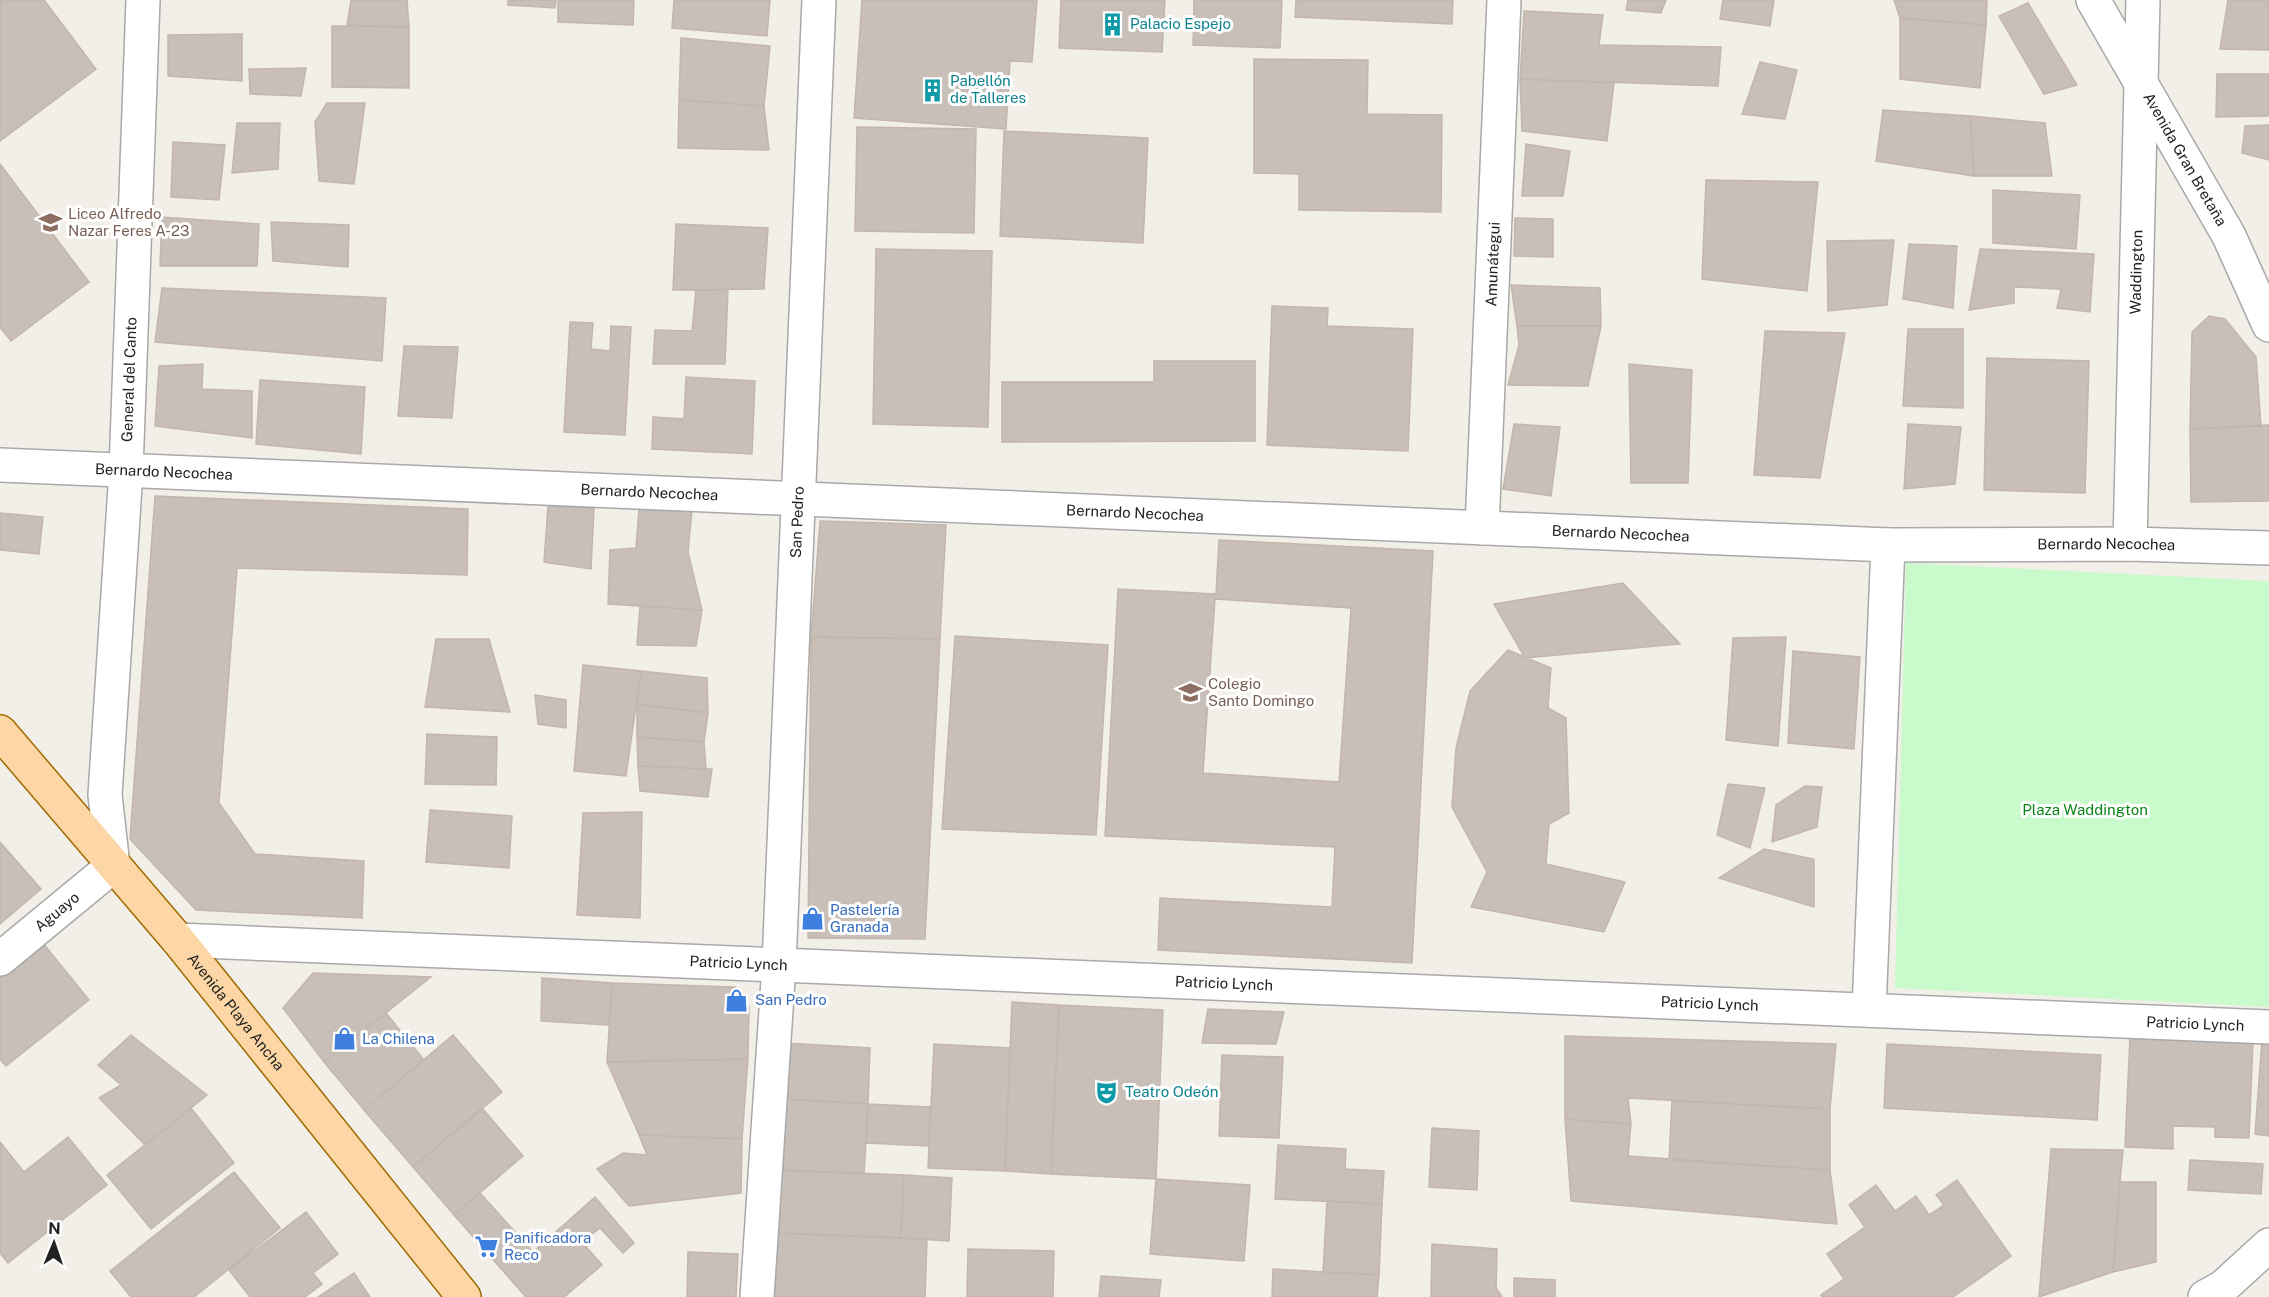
<svg xmlns="http://www.w3.org/2000/svg" width="2269" height="1297" font-family="'Public Sans',sans-serif">
	<style>
		.park { fill: #c8facc }
		.building { fill: #c7bfb8; stroke: #c4b6ab; stroke-width: 1.5; fill-rule: evenodd }
		.lines { fill: none; stroke-linecap: round; stroke-linejoin: round }
		.minor-casing { stroke: #a9a9a9; stroke-width: 36 }
		.primary-casing { stroke: #a06b00; stroke-width: 36 }
		.minor { stroke: #fff; stroke-width: 33 }
		.primary { stroke: #fcd6a4; stroke-width: 33 }
		.labels { text-anchor: middle; stroke-width: 6; stroke-linejoin: round; paint-order: stroke }
		.culture-label { font-size: 15px; fill: #0d838f; stroke: #fff; text-anchor: start }
		.street-label { font-size: 15px; fill: #222; stroke: #fff }
		.education-label { font-size: 15px; fill: #785e54; stroke: #fff; text-anchor: start }
		.park-label { font-size: 15px; fill: #0c8416; stroke: #fff }
		.shop-label { font-size: 15px; fill: #366cbe; stroke: #fff; text-anchor: start }
	</style>
	<rect width="100%" height="100%" fill="#f2efe9"/>
	<path class="park" d="M1906,563L2269,581V1007L1895,988Z"/>
	<path class="building" d="M0,0H44L96,69L0,141Z
		M351,0H407L409,27L347,25Z
		M508,0H556L555,8L508,5Z
		M558,0H634L633,25L558,22Z
		M674,0H770L767,36L672,28Z
		M862,0H1037L1032,62L1010,61L1006,129L854,118Z
		M1061,0H1165L1162,52L1059,48Z
		M1194,0H1282L1280,48L1193,45Z
		M1296,0H1453L1452,24L1295,17Z
		M1628,0H1666L1661,13L1626,10Z
		M1723,0H1774L1770,26L1720,19Z
		M1894,0H1987L1986,25L1900,18Z
		M2228,0H2269V50L2220,49Z
		M2028,3L2077,85L2044,94L1999,16Z
		M1524,11L1603,15L1599,45L1721,47L1718,86L1520,79Z
		M1900,18L1986,25L1980,88L1900,79Z
		M332,26L409,27V88L332,87Z
		M242,34V81L168,76V35Z
		M681,38L770,46L764,106L679,100Z
		M1254,59L1368,60L1367,114L1442,115L1441,212L1299,210V174L1254,173Z
		M1760,62L1797,70L1785,119L1742,114Z
		M306,68L301,96L250,94L249,69Z
		M2217,74H2269V116L2216,117Z
		M1520,79L1614,83L1607,141L1522,131Z
		M679,100L764,106L769,150L678,148Z
		M327,103H365L354,184L319,181L315,122Z
		M1883,110L1970,116L1974,176L1876,161Z
		M1970,116L2045,123L2052,176H1974Z
		M237,123H280L278,169L232,173Z
		M2269,125V160L2242,153L2245,126Z
		M857,127L976,129L974,233L855,231Z
		M1004,131L1148,138L1143,243L1000,236Z
		M173,142L225,145L219,200L171,197Z
		M1526,144L1570,151L1563,196H1522Z
		M0,164L89,282L11,341L0,327Z
		M1706,180L1818,182L1807,291L1702,279Z
		M1993,190L2080,195L2076,249L1993,243Z
		M162,217L259,224L257,266H160Z
		M1515,218L1553,219V257L1514,256Z
		M271,222L349,225L348,267L273,261Z
		M676,224L768,228L764,289L673,290Z
		M1894,240L1887,305L1828,311L1827,241Z
		M1909,244L1957,246L1953,308L1903,299Z
		M876,249L992,251L988,427L873,424Z
		M1980,249L2094,254L2090,312L2057,308L2061,289L2014,287V303L1969,310Z
		M1511,285L1600,288L1601,326H1517Z
		M162,288L386,298L382,361L155,342Z
		M696,290H728L725,364H653L655,330L692,331Z
		M1272,306L1328,308L1327,326L1413,329L1408,451L1267,445Z
		M2209,316L2225,319L2256,357L2261,426L2190,429L2192,332Z
		M570,322L593,323L591,349L610,351L611,326L631,327L625,435L564,432Z
		M1517,326H1601L1588,386L1508,385L1519,345Z
		M1908,329H1963V408L1903,406Z
		M1765,331L1845,333L1820,478L1754,475Z
		M404,346L458,347L452,418L398,416Z
		M1987,358L2089,361L2085,493L1984,490Z
		M1154,361H1255V441L1002,442V382H1154Z
		M203,364L202,389L252,391V438L155,426L159,366Z
		M1629,364L1692,370L1688,483H1631Z
		M686,377L755,381L752,454L652,449L653,417L684,419Z
		M260,380L365,387L361,454L256,444Z
		M1514,424L1560,427L1551,496L1503,489Z
		M1908,424L1961,427L1955,484L1904,489Z
		M2269,425V501L2191,502L2190,429Z
		M155,496L468,509L467,575L237,568L219,803L255,854L364,861L362,918L196,910L130,839Z
		M548,506L594,508L591,569L544,562Z
		M639,509L692,510L688,552L702,610L608,604L610,550L636,548Z
		M0,513L43,517L39,554L0,550Z
		M820,521L946,525L940,639L811,637Z
		M1219,540L1433,551L1412,963L1158,950L1160,898L1332,907L1335,847L1105,836L1118,589L1216,594ZM1215,599L1351,608L1339,782L1203,773Z
		M1623,583L1680,644L1525,658L1494,604Z
		M640,606L702,610L696,646L637,645Z
		M955,636L1108,645L1096,835L942,829Z
		M811,637L940,639L925,939L808,938Z
		M1786,637L1778,746L1726,740L1733,638Z
		M436,639H489L510,712L425,707Z
		M1508,650L1551,668L1548,708L1566,718L1569,813L1549,824L1546,864L1625,882L1604,932L1471,907L1487,872L1452,807L1456,748L1470,691Z
		M1793,651L1860,657L1854,749L1788,743Z
		M583,665L641,671L626,776L574,771Z
		M641,671L707,678L708,713L637,704Z
		M535,695L566,700V728L538,724Z
		M637,704L708,713L704,742L637,737Z
		M427,734L497,737L496,785L425,784Z
		M637,737L704,742L706,769L638,766Z
		M638,766L712,769L708,797L640,791Z
		M1728,784L1765,788L1750,848L1717,835Z
		M1805,786L1822,787L1817,827L1772,842L1776,805Z
		M430,810L512,816L509,868L426,862Z
		M642,812L640,918L577,915L583,813Z
		M0,842L41,889L0,924Z
		M1764,849L1814,859V907L1719,878Z
		M42,942L89,1000L6,1066L0,1059V976Z
		M313,973L431,977L324,1062L283,1008Z
		M542,978L612,983L609,1025L541,1021Z
		M612,983L735,987L749,1007L748,1059L607,1062Z
		M1012,1002L1059,1005L1051,1174L1005,1171Z
		M1059,1005L1163,1010L1156,1179L1051,1174Z
		M1208,1009L1284,1012L1276,1044L1202,1043Z
		M386,1013L424,1060L364,1110L324,1062Z
		M131,1035L207,1095L145,1145L99,1098L121,1085L98,1065Z
		M453,1035L502,1092L413,1167L364,1110Z
		M1565,1036L1836,1044L1830,1109L1628,1098L1631,1124L1565,1119Z
		M2130,1036L2253,1041L2249,1138L2215,1137V1127L2173,1126V1149L2125,1147Z
		M2262,1040H2269V1136L2255,1134Z
		M785,1043L870,1048L868,1104L783,1099Z
		M934,1044L1010,1048L1005,1171L928,1168Z
		M1887,1044L2101,1055L2097,1120L1884,1108Z
		M1222,1055L1283,1057L1279,1138L1219,1136Z
		M748,1059L742,1139L639,1135L607,1062Z
		M783,1099L868,1104L864,1174L779,1170Z
		M1672,1101L1830,1109V1170L1669,1160Z
		M868,1104L930,1107L929,1146L866,1143Z
		M191,1108L234,1163L151,1229L107,1175Z
		M482,1108L523,1156L454,1215L413,1167Z
		M1565,1119L1631,1124L1628,1156L1830,1170L1837,1224L1571,1201Z
		M1432,1128L1479,1131L1477,1190L1429,1187Z
		M639,1135L742,1139L741,1193L629,1206L597,1169L623,1153L647,1155Z
		M68,1137L107,1185L8,1263L0,1253V1142L24,1172Z
		M1278,1145L1346,1149L1345,1169L1384,1171L1382,1204L1275,1199Z
		M2051,1149L2123,1150L2120,1182L2113,1272L2039,1297Z
		M2190,1160L2263,1164L2261,1194L2188,1190Z
		M779,1170L904,1175L901,1238L777,1233Z
		M234,1172L280,1228L194,1297H131L110,1271Z
		M904,1175L952,1178L949,1241L901,1238Z
		M1156,1179L1250,1185L1244,1261L1150,1254Z
		M1957,1180L2011,1256L1953,1297H1822L1821,1295L1844,1279L1827,1254L1865,1227L1849,1205L1876,1185L1895,1211L1916,1196L1929,1215L1944,1205L1936,1195Z
		M2120,1182H2156V1262L2113,1272Z
		M480,1193L533,1252L595,1197L634,1243L623,1253L600,1228L582,1242L602,1265L564,1297H526L454,1215Z
		M1327,1201L1382,1204L1379,1275L1323,1272Z
		M306,1212L338,1254L313,1273L322,1284L305,1297H250L229,1270Z
		M777,1233L927,1239L925,1297H774Z
		M1432,1244L1497,1249L1496,1288L1502,1297H1431Z
		M968,1249L1054,1251L1053,1297H967Z
		M688,1252L738,1254L736,1297H687Z
		M1273,1269L1379,1275L1377,1297H1272Z
		M354,1273L370,1297H318Z
		M1101,1276L1161,1280L1159,1297H1099Z
		M1514,1278L1555,1280V1297H1514Z"/>
	<g class="lines">
		<defs>
			<g id="minor">
				<path id="s1" d="M2093,0L2229,236L2269,325"/>
				<path id="s2" d="M0,465L1888,545L2130,544L2269,548"/>
				<path id="s3" d="M1482,528L1504,0"/>
				<path id="s4" d="M2130,544L2143,0"/>
				<path id="s5" d="M178,940L2269,1027"/>
				<path id="s6" d="M0,959L113,866L105,795L126,471L143,0"/>
				<path d="M1869,1010L1888,545"/>
				<path id="s7" d="M757,1297L779,965L819,0"/>
				<path d="M2205,1297L2223,1287L2269,1245"/>
			</g>
			<g id="primary">
				<path id="s8" d="M0,732L178,940L464,1297"/>
			</g>
		</defs>
		<use href="#minor" class="minor-casing"/>
		<use href="#primary" class="primary-casing"/>
		<use href="#minor" class="minor"/>
		<use href="#primary" class="primary"/>
	</g>
	<defs>
		<symbol id="building-bare" viewBox="-9 -9 18 18"><path d="M-4-6H4V6H1V3H-1V6H-4ZM-2.5-4.3h1.7v1.8h-1.7ZM.8-4.3h1.7v1.8H.8ZM-2.5-1h1.7V.8h-1.7ZM.8-1h1.7V.8H.8Z" fill="#0f9aa8" stroke="#fff" stroke-width="2.5" paint-order="stroke"/></symbol>
		<symbol id="school-bare" viewBox="-9 -9 18 18"><path d="M0-5L7-2L0 1L-7-2ZM-4 1L0 2.5L4 1V4Q0 6-4 4Z" fill="#8d6e63" stroke="#fff" stroke-width="2.5" paint-order="stroke"/></symbol>
		<symbol id="shop-bare" viewBox="-9 -9 18 18"><path d="M-5-2.5h2.3a2.7 3.5 0 0 1 5.4 0H5L5.5 6h-11ZM-1.5-2.5h3a1.5 2.3 0 0 0-3 0Z" fill="#3f7fe0" stroke="#fff" stroke-width="2.5" paint-order="stroke"/></symbol>
		<symbol id="theatre-bare" viewBox="-9 -9 18 18"><path d="M-5-5.5Q0-4 5-5.5V0Q5 5 0 6Q-5 5-5 0ZM-3.3-2.5H-1v1.5H-3.3ZM1-2.5H3.3v1.5H1ZM-2.8 1Q0 5.5 2.8 1Z" fill="#0f9aa8" stroke="#fff" stroke-width="2.5" paint-order="stroke"/></symbol>
		<symbol id="supermarket-bare" viewBox="-9 -9 18 18"><path d="M-6-5.5h2.5l.6 2H6L4.5 2H-2.5L-4.4-4H-6ZM-1.5 3.2a1.3 1.3 0 1 0 .1 0ZM3 3.2a1.3 1.3 0 1 0 .1 0Z" fill="#3f7fe0" stroke="#fff" stroke-width="2.5" paint-order="stroke"/></symbol>
	</defs>
	<g fill-rule="evenodd">
		<use href="#building-bare" x="1096" y="8" width="33" height="33"/>
		<use href="#building-bare" x="916" y="74" width="33" height="33"/>
		<use href="#school-bare" x="34" y="206" width="33" height="33"/>
		<use href="#school-bare" x="1174" y="676" width="33" height="33"/>
		<use href="#shop-bare" x="796" y="902" width="33" height="33"/>
		<use href="#shop-bare" x="720" y="984" width="33" height="33"/>
		<use href="#shop-bare" x="328" y="1022" width="33" height="33"/>
		<use href="#theatre-bare" x="1090" y="1076" width="33" height="33"/>
		<use href="#supermarket-bare" x="470" y="1230" width="33" height="33"/>
	</g>
	<g class="labels">
		<g class="culture-label">
			<text x="1130" y="29">Palacio Espejo</text>
			<text x="950" y="86">Pabellón<tspan x="950" dy="17">de Talleres</tspan></text>
			<text x="1125" y="1097">Teatro Odeón</text>
		</g>
		<g class="street-label">
			<text dy="5" stroke="none"><textPath href="#s1" startOffset="184">Avenida Gran Bretaña</textPath></text>
			<text dy="5" stroke="none"><textPath href="#s3" startOffset="264">Amunátegui</textPath></text>
			<text dy="5" stroke="none"><textPath href="#s4" startOffset="272">Waddington</textPath></text>
			<text dy="5" stroke="none"><textPath href="#s6" startOffset="634">General del Canto</textPath></text>
			<text dy="5" stroke="none"><textPath href="#s2" startOffset="164">Bernardo Necochea</textPath></text>
			<text dy="5" stroke="none"><textPath href="#s2" startOffset="650">Bernardo Necochea</textPath></text>
			<text dy="5" stroke="none"><textPath href="#s2" startOffset="1136">Bernardo Necochea</textPath></text>
			<text dy="5" stroke="none"><textPath href="#s7" startOffset="776">San Pedro</textPath></text>
			<text dy="5" stroke="none"><textPath href="#s2" startOffset="1622">Bernardo Necochea</textPath></text>
			<text dy="5" stroke="none"><textPath href="#s2" startOffset="2108">Bernardo Necochea</textPath></text>
			<text dy="5" stroke="none"><textPath href="#s6" startOffset="74">Aguayo</textPath></text>
			<text dy="5" stroke="none"><textPath href="#s5" startOffset="561">Patricio Lynch</textPath></text>
			<text dy="5" stroke="none"><textPath href="#s5" startOffset="1047">Patricio Lynch</textPath></text>
			<text dy="5" stroke="none"><textPath href="#s5" startOffset="1533">Patricio Lynch</textPath></text>
			<text dy="5" stroke="none"><textPath href="#s8" startOffset="366">Avenida Playa Ancha</textPath></text>
			<text dy="5" stroke="none"><textPath href="#s5" startOffset="2019">Patricio Lynch</textPath></text>
		</g>
		<g class="education-label">
			<text x="68" y="219">Liceo Alfredo<tspan x="68" dy="17">Nazar Feres A-23</tspan></text>
			<text x="1208" y="689">Colegio<tspan x="1208" dy="17">Santo Domingo</tspan></text>
		</g>
		<g class="park-label">
			<text x="2085" y="815">Plaza Waddington</text>
		</g>
		<g class="shop-label">
			<text x="830" y="915">Pastelería<tspan x="830" dy="17">Granada</tspan></text>
			<text x="755" y="1005">San Pedro</text>
			<text x="362" y="1044">La Chilena</text>
			<text x="504" y="1243">Panificadora<tspan x="504" dy="17">Reco</tspan></text>
		</g>
	</g>
	<g transform="translate(54 1243) rotate(2)" stroke="#ffffff" stroke-width="4.5" paint-order="stroke">
	<path d="M0-4.5L10 22L0 15L-10 22Z" fill="#222222"/>
	<text y="-9" font-size="16" font-weight="bold" text-anchor="middle" fill="#222222">N</text>
	</g>
</svg>
